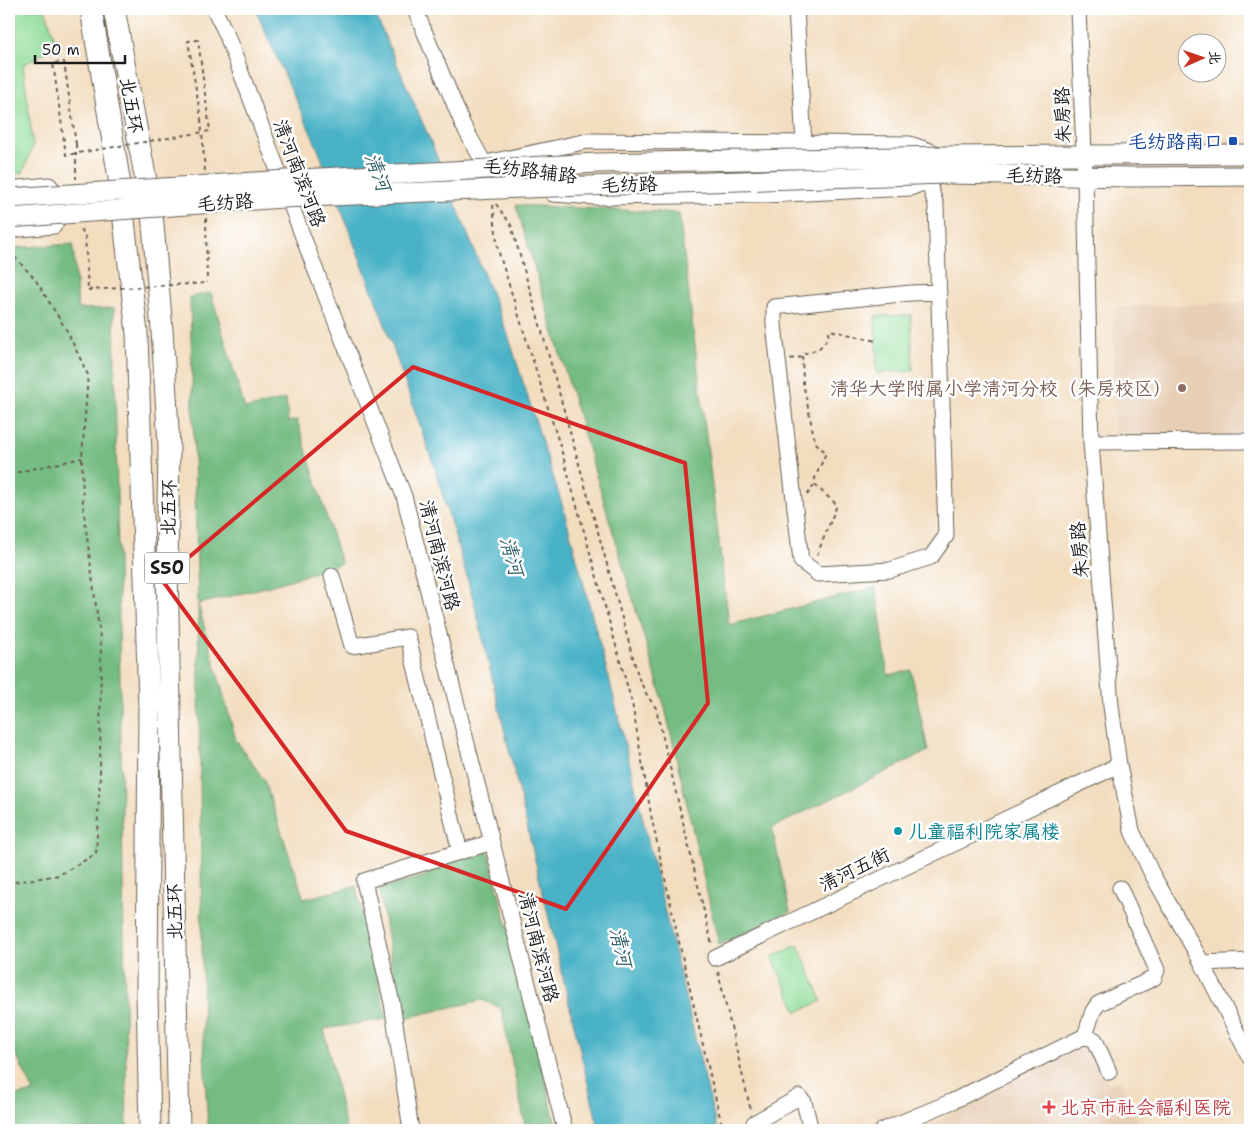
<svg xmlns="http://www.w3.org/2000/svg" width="1259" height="1139" font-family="'Shantell Sans','LXGW WenKai TC',sans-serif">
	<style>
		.built { fill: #e7cfb6 }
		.green { fill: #91dd9a; stroke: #567c5b }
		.forest { fill: #74bc82; stroke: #486c4f }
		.water { fill: #48b2c6; stroke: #326771 }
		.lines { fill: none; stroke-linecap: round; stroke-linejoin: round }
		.minor-casing { stroke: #676055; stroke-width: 17 }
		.major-casing { stroke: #676055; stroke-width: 21 }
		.highway-casing { stroke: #676055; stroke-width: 23 }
		.path { stroke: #676055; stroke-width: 2; stroke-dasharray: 4 4; stroke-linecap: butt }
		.minor { stroke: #fff; stroke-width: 15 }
		.major { stroke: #fff; stroke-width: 19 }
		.highway { stroke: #fff; stroke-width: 21 }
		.major-bridge-casing { stroke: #676055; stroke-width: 21; stroke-linecap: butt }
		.path-bridge { stroke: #676055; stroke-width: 2; stroke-dasharray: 4 4; stroke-linecap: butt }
		.major-bridge { stroke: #fff; stroke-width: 19 }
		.marked { fill: none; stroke: #d62828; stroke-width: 4; stroke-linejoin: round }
		.transit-dot { fill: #1a4fb4; stroke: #fff; stroke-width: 2 }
		.education-dot { fill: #8d6e63; stroke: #fff; stroke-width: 2 }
		.culture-dot { fill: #0f9aa8; stroke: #fff; stroke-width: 2 }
		.health-dot { fill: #e0444e; stroke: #fff; stroke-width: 2 }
		.labels { text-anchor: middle; stroke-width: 5; stroke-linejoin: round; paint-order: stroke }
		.shield { fill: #fff; stroke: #606060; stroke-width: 1 }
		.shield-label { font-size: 18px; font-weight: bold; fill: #1c1c1c }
		.street-label { font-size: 19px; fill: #1c1c1c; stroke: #fff }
		.transit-label { font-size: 19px; fill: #164399; stroke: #fff; text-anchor: end }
		.education-label { font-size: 19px; fill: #785e54; stroke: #fff; text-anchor: end }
		.culture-label { font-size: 19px; fill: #0d838f; stroke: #fff; text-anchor: start }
		.health-label { font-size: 19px; fill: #be3a42; stroke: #fff; text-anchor: start }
		.water-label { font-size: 20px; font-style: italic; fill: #306068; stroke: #fff }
	</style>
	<rect width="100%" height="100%" fill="#fff"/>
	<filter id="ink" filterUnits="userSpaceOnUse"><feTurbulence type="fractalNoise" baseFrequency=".02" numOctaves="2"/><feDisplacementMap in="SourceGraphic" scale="10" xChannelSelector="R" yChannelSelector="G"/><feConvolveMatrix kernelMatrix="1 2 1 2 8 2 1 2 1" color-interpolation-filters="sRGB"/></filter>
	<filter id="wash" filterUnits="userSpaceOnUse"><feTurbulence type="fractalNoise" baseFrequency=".0096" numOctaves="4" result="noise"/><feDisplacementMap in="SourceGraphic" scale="20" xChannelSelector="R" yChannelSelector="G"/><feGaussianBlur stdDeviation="1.12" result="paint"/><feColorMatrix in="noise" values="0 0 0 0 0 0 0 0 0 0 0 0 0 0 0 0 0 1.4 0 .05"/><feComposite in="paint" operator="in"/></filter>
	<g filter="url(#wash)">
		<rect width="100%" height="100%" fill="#f2ddbf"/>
		<path class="built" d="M1250,302V439L1114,440L1113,307Z
			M1079,1049H1091L1109,1084L1120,1080L1142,1130H920Z"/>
		<path class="green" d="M9,9H45L57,46L23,65L33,145L23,173H9Z
			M911,315L913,371L877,373L875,316Z
			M798,945L822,1001L797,1012L772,957Z"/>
		<path class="forest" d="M516,205L679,213L729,625L876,587L888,675L911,670L928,751L772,828L790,912L719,945L665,708Z
			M73,244L78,309L114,308L127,1130H9V1097L34,1092L9,1040V248Z
			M211,293L245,409L286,399L288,422L297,420L341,563C294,580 246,593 198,604L236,740L264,780L304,899L356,886L387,1019L324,1029L346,1130H208L203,1031L198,604L190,297Z
			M488,851L528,1007L557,1130H526L501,1008L482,1000L401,1019L379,889L426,876L424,869Z"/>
		<path class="water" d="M255,9H373L431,142L508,335L563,507L611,686L717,1130H599L474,602L435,469L384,322L318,149Z"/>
	</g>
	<g filter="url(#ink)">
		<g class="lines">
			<defs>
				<path id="minor" d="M214,9L226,33L314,266L404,496L565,1130
					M415,9L463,125L484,163L491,184
					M796,9L804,143
					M1078,9L1085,176L1091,442L1111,706L1119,765L1132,831L1151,872L1202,963L1250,1058
					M486,163L588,141L910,144L939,154
					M928,181L936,205L946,536L931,557L890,570L818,574L801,561L774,325V307L911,293L939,292
					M9,189L49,185L66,204L54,226L9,230
					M553,194L595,197L765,195L910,188L936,178
					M1091,442L1250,441
					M332,576L352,646L408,637L460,852
					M715,958L1119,765
					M1202,963L1250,961
					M1085,1036L1095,1040L1109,1072
					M411,1130L392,1003L364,881L492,842
					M755,1130L754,1123L799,1097L804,1102L811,1130
					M883,1130L953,1101L1085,1036L1093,1011L1098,1004L1154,978L1157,970L1120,888"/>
				<path id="major" d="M945,156L1250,154
					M946,174L1131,177L1250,176"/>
				<path id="highway" d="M91,9L119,178L137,333L149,704L147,994L150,1130
					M114,9L152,213L162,330L169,446L167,568L179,1130"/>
			</defs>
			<use href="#minor" class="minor-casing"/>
			<use href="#major" class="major-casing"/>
			<use href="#highway" class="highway-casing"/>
			<path class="path" d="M201,119L205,171
				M76,144V179
				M496,204L511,225L543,335L639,679L648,697L656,708L712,945
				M493,205L498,250L561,449L632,703L652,820L681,951L723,1130
				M206,218L207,283
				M81,229L85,235L88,290
				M9,251L35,279L67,331L88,375L82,458L83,506L101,645L100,776L96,854L59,875L9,883
				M790,359L802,357
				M9,474L82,458
				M807,495L816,483
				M817,555L837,505L816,486L815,478L826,453L815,442L803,383L802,354C819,350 825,347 830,330L876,341
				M718,972L751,1111"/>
			<use href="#minor" class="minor"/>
			<use href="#major" class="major"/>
			<use href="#highway" class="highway"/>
			<defs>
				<path id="major-bridge" d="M9,198L301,179L598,163L945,156
					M9,218L283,198L498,189L946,174"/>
			</defs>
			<use href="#major-bridge" class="major-bridge-casing"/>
			<path class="path-bridge" d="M76,144L64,62L53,63L66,155L210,131L198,40L188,41L201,119
				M88,290L207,283"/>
			<use href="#major-bridge" class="major-bridge"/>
		</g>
	</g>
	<path class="marked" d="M413,367L685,463L708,703L566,909L346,831L162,580Z"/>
	<rect class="transit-dot" x="1228" y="136" width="10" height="10" rx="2.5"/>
	<circle class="education-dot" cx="1182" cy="388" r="5"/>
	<circle class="culture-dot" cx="898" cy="831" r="5"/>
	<path class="health-dot" d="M1046.5 1099.5h5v5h5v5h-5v5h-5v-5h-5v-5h5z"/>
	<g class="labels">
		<rect class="shield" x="144.5" y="552.5" width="45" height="31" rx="4"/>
		<g class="shield-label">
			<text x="167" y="574">S50</text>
		</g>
		<g class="street-label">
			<text transform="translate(132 105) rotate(80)" y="7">北五环</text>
			<text transform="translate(1062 115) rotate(-92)" y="7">朱房路</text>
			<text transform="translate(530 170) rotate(7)" y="7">毛纺路辅路</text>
			<text transform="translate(300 173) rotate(69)" y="7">清河南滨河路</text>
			<text transform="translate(1034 175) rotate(1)" y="7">毛纺路</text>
			<text transform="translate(629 184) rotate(-2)" y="7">毛纺路</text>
			<text transform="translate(225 202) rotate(-4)" y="7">毛纺路</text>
			<text transform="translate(168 508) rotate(-89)" y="7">北五环</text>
			<text transform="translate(1079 550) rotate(-94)" y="7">朱房路</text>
			<text transform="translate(440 555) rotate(76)" y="7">清河南滨河路</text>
			<text transform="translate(854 869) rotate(-26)" y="7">清河五街</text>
			<text transform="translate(174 912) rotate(-91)" y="7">北五环</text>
			<text transform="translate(539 947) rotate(76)" y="7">清河南滨河路</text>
		</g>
		<g class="transit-label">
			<text x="1223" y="148">毛纺路南口</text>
		</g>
		<g class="education-label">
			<text x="1172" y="395">清华大学附属小学清河分校（朱房校区）</text>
		</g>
		<g class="culture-label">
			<text x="908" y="838">儿童福利院家属楼</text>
		</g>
		<g class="health-label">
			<text x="1060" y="1114">北京市社会福利医院</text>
		</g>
		<g class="water-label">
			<text transform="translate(378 172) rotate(69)" y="7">清河</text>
			<text transform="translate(512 556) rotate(74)" y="7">清河</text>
			<text transform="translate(621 947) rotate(77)" y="7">清河</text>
		</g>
	</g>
	<rect width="1259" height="1139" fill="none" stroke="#fff" stroke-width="30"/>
	<g transform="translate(1202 58) rotate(88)"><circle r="24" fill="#ffffff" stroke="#a4a4a4"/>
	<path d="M0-4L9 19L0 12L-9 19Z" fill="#c8321e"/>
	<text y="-8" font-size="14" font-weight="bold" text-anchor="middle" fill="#1c1c1c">北</text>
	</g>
	<path d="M35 55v8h90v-8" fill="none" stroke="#1c1c1c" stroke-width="2.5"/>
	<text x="42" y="55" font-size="15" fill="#1c1c1c" stroke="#ffffff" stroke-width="4" paint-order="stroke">50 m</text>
</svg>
